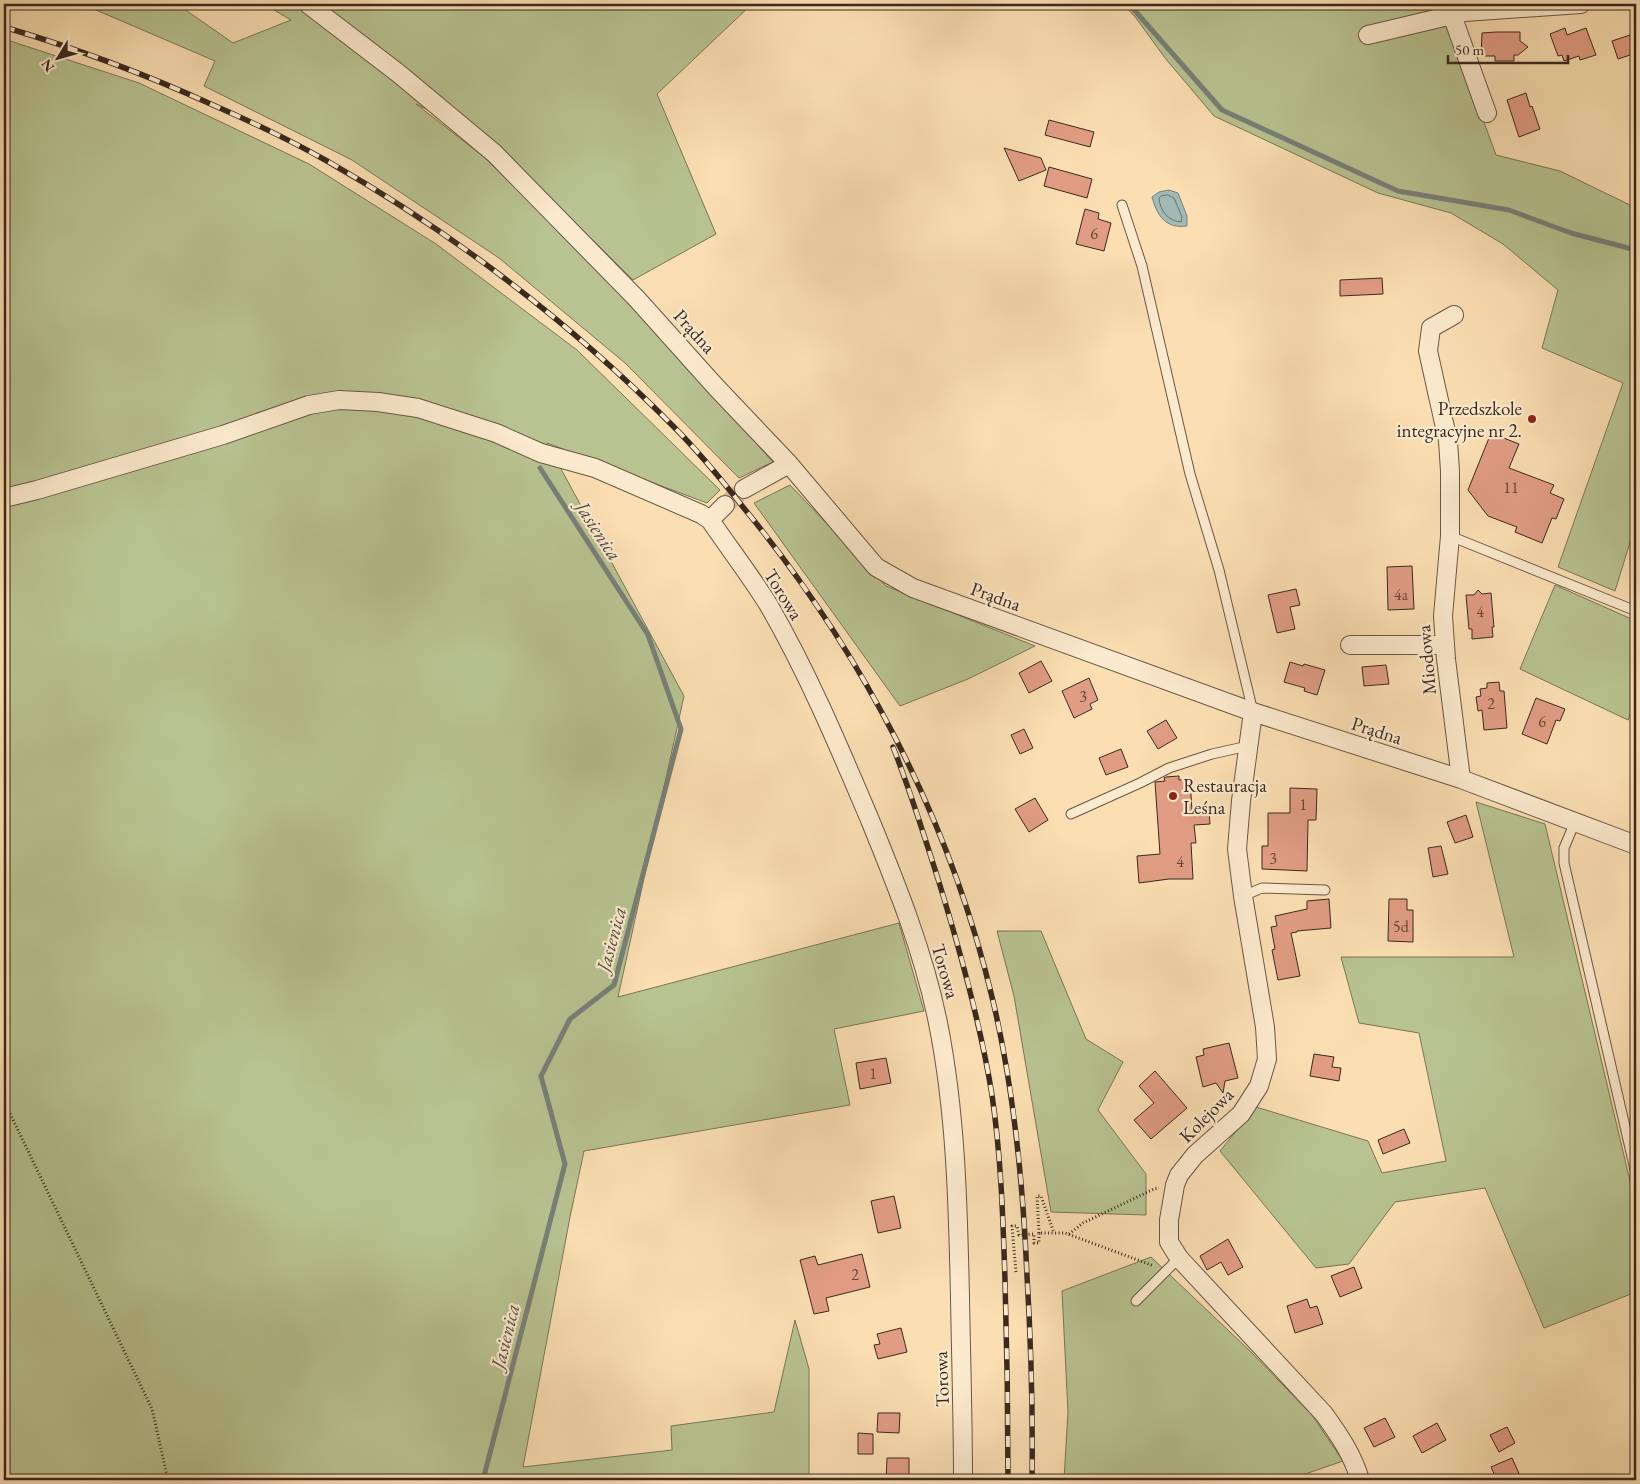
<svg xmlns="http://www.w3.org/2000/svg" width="1640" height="1484" font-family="'EB Garamond',serif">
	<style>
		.green { fill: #b8c391; stroke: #797658 }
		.water { fill: #a1bab5; stroke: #788079 }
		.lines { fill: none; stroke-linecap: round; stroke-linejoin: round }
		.shore { stroke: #6e726a; stroke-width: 1 }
		.stream { stroke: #788079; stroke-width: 5 }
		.building { fill: #e19d84; stroke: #3a291f }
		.minor-tunnel { stroke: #d4bb95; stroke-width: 18; stroke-dasharray: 18 9; stroke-linecap: butt }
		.service-casing { stroke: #6a5644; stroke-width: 11 }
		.minor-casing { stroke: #6a5644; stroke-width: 20 }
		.path { stroke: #3a291f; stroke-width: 3; stroke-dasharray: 1 2.5; stroke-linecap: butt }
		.service { stroke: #fceace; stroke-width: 9 }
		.minor { stroke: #fceace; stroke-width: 18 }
		.rail-casing { stroke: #3a291f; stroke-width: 5.5 }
		.rail { stroke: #fceace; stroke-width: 4; stroke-dasharray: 11; stroke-linecap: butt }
		.poi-dot { fill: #8f2418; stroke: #fceace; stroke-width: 2 }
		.labels { text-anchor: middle; stroke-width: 4.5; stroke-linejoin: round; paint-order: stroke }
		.number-label { font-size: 16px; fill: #644638 }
		.street-label { font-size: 19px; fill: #3a291f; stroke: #fceace }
		.poi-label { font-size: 19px; fill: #3a291f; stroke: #fceace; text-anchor: end }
		.water-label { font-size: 20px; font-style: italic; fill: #544d44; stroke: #fceace }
	</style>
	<rect width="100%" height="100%" fill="#fbdfb3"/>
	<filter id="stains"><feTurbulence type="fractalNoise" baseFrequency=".004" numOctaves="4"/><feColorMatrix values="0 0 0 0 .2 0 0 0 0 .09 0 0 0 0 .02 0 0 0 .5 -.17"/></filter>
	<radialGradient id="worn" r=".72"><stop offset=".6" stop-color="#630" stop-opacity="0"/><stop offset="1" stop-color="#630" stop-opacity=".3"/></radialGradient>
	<path class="green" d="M82,4H177L233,43L291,20L264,4H752L657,94L716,234L633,280L495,143L416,104L484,157L632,304L773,462L739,478L625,363L499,258L352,160L204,86L215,61Z
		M1123,4H1425L1430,24L1447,21L1496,155L1560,171L1636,208V523L1615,591L1558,567L1623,383L1542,348L1558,290L1503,244L1451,213L1378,193L1214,116L1165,58L1136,18Z
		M4,39L139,83L309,164L436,244L577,350L720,490L707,503L547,443L684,696L618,997L899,923L924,1011L834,1029L850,1105L584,1151L570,1217L523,1467L672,1450L671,1426L774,1412L795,1320L809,1369V1480H4Z
		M790,485L886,586L1035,646L968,679L900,706L754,503Z
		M1555,585L1636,621V698L1628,720L1520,669Z
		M1476,802L1545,824L1636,1206V1292L1544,1328L1485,1188L1395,1202L1349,1264L1316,1268L1220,1151L1256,1107L1368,1141L1382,1173L1446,1161L1419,1033L1359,1023L1341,957H1514Z
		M997,931H1041L1086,1039L1123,1062L1098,1110L1146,1174V1215L1051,1212L1014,996Z
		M1151,1257L1250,1351L1312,1415L1343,1461L1288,1480H1064L1068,1412L1062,1291Z"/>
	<path class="water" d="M1169,190L1178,193L1187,216V226C1166,229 1157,216 1152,197L1159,192Z"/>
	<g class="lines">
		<path class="shore" d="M1168,195L1174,198L1182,217L1181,222C1168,221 1160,211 1159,198L1161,196Z"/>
		<path class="stream" d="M1129,4L1222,110L1398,191L1509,210L1571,233L1636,250
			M483,1480L565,1164L541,1076L570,1019L614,985L681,729L648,635L540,468"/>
	</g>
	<path class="building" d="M1565,28L1567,35L1586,28L1596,55L1580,60L1579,56L1564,61L1562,55L1558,56L1550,34Z
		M1496,32H1520V41L1528,47L1518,55H1514V61H1495V56H1481L1482,33Z
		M1636,33V53L1618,59L1612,41Z
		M1526,93L1530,107L1532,106L1540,129L1519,137L1507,100Z
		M1049,120L1094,132L1090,147L1045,135Z
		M1004,148L1041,158L1046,170L1019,181Z
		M1049,167L1092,179L1087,198L1044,186Z
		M1085,209L1099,213L1098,219L1111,223L1104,251L1076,244Z
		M1382,278L1383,294L1340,296V280Z
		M1491,433L1519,444L1509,468L1554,485L1550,493L1564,499L1556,519L1552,518L1542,543L1515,532L1517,527L1488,516L1468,490Z
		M1412,566L1414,609L1388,610L1387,567Z
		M1296,589L1300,605L1290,607L1295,629L1277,633L1268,595Z
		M1478,590L1482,594L1491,593L1494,627H1492L1493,637L1472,639V629H1469L1466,595H1474Z
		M1041,661L1052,681L1029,693L1019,673Z
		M1290,662L1303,666L1304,664L1325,670L1317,695L1304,691L1305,688L1284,682Z
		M1386,665L1389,684L1364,686L1362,667Z
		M1089,678L1098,700L1090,704L1092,709L1074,718L1062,691Z
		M1499,682L1500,691H1504L1507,728L1484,730L1482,710L1478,711L1476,697L1481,696L1480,689L1487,688V683Z
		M1536,698L1565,709L1560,721L1556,720L1547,744L1522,734Z
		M1166,720L1177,738L1158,749L1147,731Z
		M1024,729L1033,748L1020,754L1011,735Z
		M1121,749L1128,767L1106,775L1099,758Z
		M1179,776V780L1190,779L1192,811L1209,810L1210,824L1194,825L1196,843H1191L1193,879H1169L1139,883L1137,856L1160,854L1155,782L1165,781L1164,778L1166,777Z
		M1290,788L1317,789L1316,820H1308L1307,871L1262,869V846H1268V813H1290Z
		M1035,798L1048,820L1029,832L1015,809Z
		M1466,815L1473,837L1455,843L1447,822Z
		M1441,846L1448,874L1433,877L1428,848Z
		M1329,899L1331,928L1297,931V932L1291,933L1300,976L1278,980L1272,950L1275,949L1271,927L1277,926L1275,916L1307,909V901Z
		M1389,899H1407V910H1413V942L1388,941Z
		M1229,1043L1238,1078L1225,1081L1223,1093L1216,1083L1203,1087L1196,1057L1204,1055L1203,1049Z
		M1314,1054L1334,1057L1332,1067L1341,1068L1339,1081L1310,1076Z
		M886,1058L891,1083L860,1089L856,1063Z
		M1155,1071L1187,1108L1151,1139L1134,1120L1154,1103L1139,1086Z
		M1404,1129L1410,1143L1383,1154L1378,1140Z
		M894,1196L901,1228L878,1233L871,1201Z
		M1228,1239L1243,1267L1228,1275L1221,1262L1207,1270L1200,1256Z
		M862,1254L870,1287L826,1298L829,1311L814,1314L800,1260L815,1256L818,1265Z
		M1354,1267L1362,1288L1340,1297L1331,1276Z
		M1307,1299L1310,1308L1317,1306L1323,1324L1295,1333L1287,1306Z
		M901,1328L907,1352L878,1359L874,1345L880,1344L877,1334Z
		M878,1413H900L899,1433L877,1432Z
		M1385,1418L1395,1437L1374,1447L1364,1428Z
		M1437,1423L1446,1440L1422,1453L1413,1436Z
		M1507,1427L1515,1443L1499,1452L1490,1435Z
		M858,1433L873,1434V1454H858Z
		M887,1458H909V1480H886Z
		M1512,1458L1522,1480H1497L1491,1467Z"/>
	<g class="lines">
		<path class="minor-tunnel" d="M725,505L744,489"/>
		<defs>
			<path id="service" d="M1436,4L1439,18
				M1122,205L1142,266L1190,474L1219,570L1253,712
				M1450,536L1636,611
				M1071,814L1140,783L1169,768L1212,754L1248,746
				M1575,822L1564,848V863L1636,1174
				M1243,896L1262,888L1325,890
				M1136,1301L1179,1258"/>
			<path id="minor" d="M308,4L398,73L494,153L637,299L715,386L789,464L876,567L913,588L1253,712L1461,779L1636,845
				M1452,15L1487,113
				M1368,35L1465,12L1581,4
				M1454,315L1431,328L1428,351L1448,441L1450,471V536L1443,616L1446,659L1461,779
				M744,489L789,464
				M4,498L37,490L223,435L309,405L339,400L378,402L418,408L496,433L541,453L595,468L701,514L710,520C729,548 750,575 768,604C808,673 839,747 870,820C897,886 924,953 938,1023C956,1113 958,1205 960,1297C961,1358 963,1419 963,1480
				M710,520L725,505
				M1350,645H1444
				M1253,712L1241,801L1237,849L1243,896L1265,1027L1267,1059L1259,1086L1241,1114L1195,1155L1179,1175L1175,1185L1169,1220V1242L1179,1258L1324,1414C1339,1435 1353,1455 1360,1480"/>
		</defs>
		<use href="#service" class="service-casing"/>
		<use href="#minor" class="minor-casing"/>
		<path class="path" d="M4,1101L152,1409L168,1480
			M1039,1233L1037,1196H1041L1054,1233
			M1069,1234L1083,1223L1154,1189L1159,1188
			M1016,1272L1012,1226H1017L1019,1235L1034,1234V1243H1039V1233H1065L1154,1266"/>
		<use href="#service" class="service"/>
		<use href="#minor" class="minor"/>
		<defs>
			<path id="rail" d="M4,27C75,48 145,74 213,105C252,122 290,140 327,161C453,233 570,322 673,426C698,451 721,479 743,507C860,649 949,817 992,997C1014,1088 1023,1182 1027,1276C1031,1344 1033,1412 1032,1480
				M893,747C910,790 924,835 938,879C960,950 980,1021 992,1095C1001,1156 1003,1218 1005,1280C1007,1347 1008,1413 1008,1480"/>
		</defs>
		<use href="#rail" class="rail-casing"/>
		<use href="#rail" class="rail"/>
	</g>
	<g class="poi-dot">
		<circle cx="1532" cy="419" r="5"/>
		<circle cx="1173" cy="796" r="5"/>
	</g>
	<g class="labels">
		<g class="number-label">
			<text x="1094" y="239">6</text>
			<text x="1511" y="493">11</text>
			<text x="1401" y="600">4a</text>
			<text x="1480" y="617">4</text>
			<text x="1083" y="702">3</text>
			<text x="1491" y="709">2</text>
			<text x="1542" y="727">6</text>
			<text x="1303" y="810">1</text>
			<text x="1273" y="864">3</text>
			<text x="1180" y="867">4</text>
			<text x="1401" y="932">5d</text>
			<text x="873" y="1079">1</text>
			<text x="855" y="1280">2</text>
		</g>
		<g class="street-label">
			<text transform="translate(695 331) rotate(48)" y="7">Prądna</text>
			<text transform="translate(784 594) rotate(58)" y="7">Torowa</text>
			<text transform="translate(996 596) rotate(20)" y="7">Prądna</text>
			<text transform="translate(1426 660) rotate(-95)" y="7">Miodowa</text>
			<text transform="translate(1377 730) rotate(18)" y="7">Prądna</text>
			<text transform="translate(946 971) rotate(74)" y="7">Torowa</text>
			<text transform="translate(1206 1115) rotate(-45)" y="7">Kolejowa</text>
			<text transform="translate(941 1379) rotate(-92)" y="7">Torowa</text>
		</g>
		<g class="poi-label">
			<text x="1522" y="415">Przedszkole<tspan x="1522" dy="22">integracyjne nr 2.</tspan></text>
			<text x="1183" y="792" text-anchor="start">Restauracja<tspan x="1183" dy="22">Leśna</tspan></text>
		</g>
		<g class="water-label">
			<text transform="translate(599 531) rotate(57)" y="7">Jasienica</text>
			<text transform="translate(611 939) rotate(-75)" y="7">Jasienica</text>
			<text transform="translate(505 1336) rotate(-76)" y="7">Jasienica</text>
		</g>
	</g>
	<rect width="1640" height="1484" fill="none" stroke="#fbdfb3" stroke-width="20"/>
	<rect x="5" y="5" width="1630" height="1474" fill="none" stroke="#3a291f" stroke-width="2.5"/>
	<rect x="10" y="10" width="1620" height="1464" fill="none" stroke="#3a291f"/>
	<g transform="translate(58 58) rotate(233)" stroke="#fceace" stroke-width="4" paint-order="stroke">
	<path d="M0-4L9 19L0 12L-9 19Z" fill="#3a291f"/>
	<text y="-8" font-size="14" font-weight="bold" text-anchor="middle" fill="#3a291f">N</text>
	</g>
	<path d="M1448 55v8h120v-8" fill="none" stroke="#3a291f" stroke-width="2.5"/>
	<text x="1455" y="55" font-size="15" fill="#3a291f" stroke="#fceace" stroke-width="4" paint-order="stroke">50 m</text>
	<rect width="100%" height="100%" filter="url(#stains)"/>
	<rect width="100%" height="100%" fill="url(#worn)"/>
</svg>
